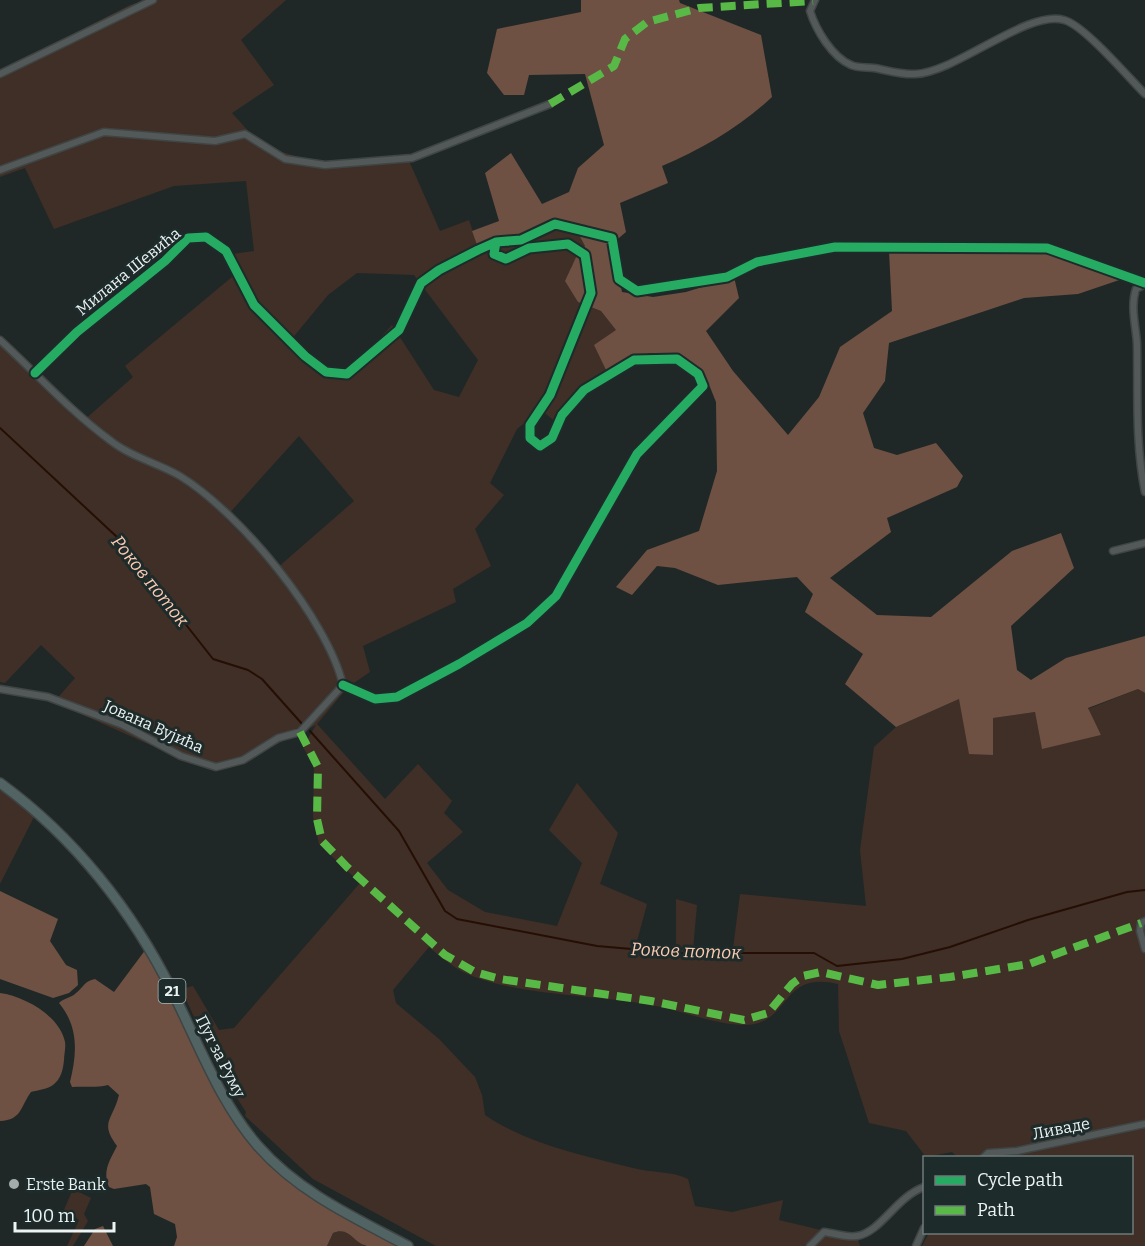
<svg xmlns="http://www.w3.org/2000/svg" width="1145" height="1246" font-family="Bitter,serif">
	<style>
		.green { fill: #3f2f26; fill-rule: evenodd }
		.forest { fill: #6e5143 }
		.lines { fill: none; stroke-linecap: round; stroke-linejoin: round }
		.stream { stroke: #260e04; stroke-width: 2 }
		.street-casing { stroke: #3f4545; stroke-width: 9 }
		.primary-casing { stroke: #3f4545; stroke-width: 12 }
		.street { stroke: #535958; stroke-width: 6 }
		.primary { stroke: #516362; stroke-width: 9 }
		.quiet { stroke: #58b947; stroke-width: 8; stroke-dasharray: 15 8; stroke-linecap: butt }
		.cycleway-casing { stroke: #1d2b2a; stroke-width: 13 }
		.cycleway { stroke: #26ab63; stroke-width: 9 }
		.poi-dot { fill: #a4acac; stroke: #1d2b2a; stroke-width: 2 }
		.labels { text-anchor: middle; stroke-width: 6; stroke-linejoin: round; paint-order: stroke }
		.shield { fill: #1d2b2a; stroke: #adb7b7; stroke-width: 1.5 }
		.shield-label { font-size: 15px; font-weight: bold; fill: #ebf3f3 }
		.street-label { font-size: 16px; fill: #ebf3f3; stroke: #1d2b2a }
		.poi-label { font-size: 16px; fill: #ebf3f3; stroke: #1d2b2a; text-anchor: start }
		.water-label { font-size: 18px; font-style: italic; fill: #fdcab2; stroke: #1d2b2a }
	</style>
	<rect width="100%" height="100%" fill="#202827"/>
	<path class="green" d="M146,0H286L241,40L274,85L232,113L262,146L312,161H371L406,154L440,231L469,220L480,253L573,224L585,246L571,267L578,302L601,311L617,330L608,374L579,394L557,423L541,410L517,429L490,483L504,495L475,529L491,566L453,589L456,602L363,646L370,672L348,687L317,724L385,799L418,764L452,801L444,813L463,832L427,863L448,890L485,912L557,926L582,863L549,830L577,783L618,833L600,884L647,904L636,945L676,946V899L697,905L693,950L732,956L740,894L866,906L860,850L874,747L896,727L959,699L993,718L1035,712L1042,748L1101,735L1088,709L1138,689L1145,693V1246H922L929,1233L1132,1232V1158H958L952,1152L926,1157L906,1131L869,1123L839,1031L838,984C779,970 792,1024 745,1025C716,1025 680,1010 651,1005C596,995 526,996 475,977C457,971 443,959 429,947L393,990L396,1003L439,1039L475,1077L482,1095L485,1115C527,1144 584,1156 633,1168C651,1173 672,1171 688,1179L695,1206L732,1212L783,1200L779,1220L858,1239L860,1246H436L313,1179L245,1116L246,1112L219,1070L181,989L193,986L219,1030L234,1028L360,883L319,844L313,817L314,767L303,747L316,725L253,756L214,767L166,752L54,702L75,678L41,645L5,683L0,682V343L82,422L133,377L125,366L232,277L225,255L254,251L246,181L174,186L54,229L25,168L0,177V71L130,5ZM357,273L414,275L478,360L459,397L434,390L392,325L344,377L328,375L286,346L328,295ZM299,436L354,501L276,569L225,518Z
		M0,787L35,815L0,884Z
		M73,1189L91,1198L84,1214L88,1221L73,1246H67L79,1220L63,1212Z
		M340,1231L348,1232L365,1246H327L333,1233Z"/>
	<path class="forest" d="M581,0H679L680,3L761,35L772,97C740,127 702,149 662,166L668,183L620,203L626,232L613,243L622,292L653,297L686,292L734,277L739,298L706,331L733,371L788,435L819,397L840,347L892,311L889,251L1043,243L1134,275L1078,294L1024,298L889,343L885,381L863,413L874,448L897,455L936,443L963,476L957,487L887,518L891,532L830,578L877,615L931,617L1012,551L1061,533L1074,568L1011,626L1017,670L1031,680L1066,658L1145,636V693L1138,689L1088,708L1101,735L1042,749L1035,712L993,718V755L969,754L959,699L896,727L845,684L863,654L805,612L813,594L797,577L718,585L675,568L657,566L632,595L616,587L647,550L699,531L717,471L716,402L710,387L685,357L650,353L608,374L594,345L616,330L601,311L578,302L565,281L577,255L585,246L573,224L480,253L472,231L499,221L485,173L511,153L542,204L569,192L578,168L604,145L585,74L529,75L524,95H504L487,73L497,29L581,12Z
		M0,891L58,919L50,941L66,965L77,970L78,985L69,993L53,998L0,979Z
		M146,949L221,1101L249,1143L293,1184L401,1246C391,1246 377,1246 367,1246C353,1243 350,1226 333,1233L327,1246H174L177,1237L175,1224L154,1214L150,1187L146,1184L114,1189L109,1187C102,1171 110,1160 117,1146C99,1122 113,1120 119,1095L108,1085C96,1088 85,1086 72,1087L70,1082C77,1054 79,1027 59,1003C64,998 71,998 76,993C84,987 84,981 95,979L114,992Z
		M0,993C24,996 60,1016 65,1042C66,1047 64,1055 64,1060C63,1070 61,1079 53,1085C48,1089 38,1090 31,1092C20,1107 22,1120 0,1121Z
		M103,1226L113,1246H84L95,1229Z"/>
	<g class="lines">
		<path class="stream" d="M0,428L117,537L213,659L248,670L262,679L303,725
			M310,731L399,831L445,911L457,919L597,946L678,953H814L837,966L902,959L950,947L1028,920L1127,892L1145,890"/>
		<defs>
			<path id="street" d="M815,0L810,11C816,30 832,57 851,65C857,68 867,67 874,68C886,70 902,75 915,74C955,73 1028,9 1064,20C1084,25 1128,77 1145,94
				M0,74L153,0
				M0,170L104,132L215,141L245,134L285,159L325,165L412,158L550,104
				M1145,284L1136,289C1130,307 1136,326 1137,344C1138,394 1135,443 1145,492
				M0,340C37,374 70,411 111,441C131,457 158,463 180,476C239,512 327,618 343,685
				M35,373L77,332L165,261L188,238L206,237L226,251L254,305L305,356L326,372L347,374L399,330L421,283L439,270L478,250L496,242L521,240L555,224L612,238L619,279L637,291L727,277L757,262L835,247L1047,248L1145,283
				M1113,551L1145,543
				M343,685L375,699L397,697L459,664L527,623L556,596L637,454L703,386L698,374L677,359L634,360L584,390L562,415L552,438L540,446L530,438V425L550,395L591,293L585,255L568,244L529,248L506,259L494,254L496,242
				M0,689L48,697L123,725L181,756L216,767L243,760L278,738L300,732L343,685
				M1145,921L1141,923L1140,931L1145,949
				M983,1158L988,1153L1017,1151L1145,1124
				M810,1246L824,1232C834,1233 847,1238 857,1236C881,1232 896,1197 924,1187
				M916,1246L924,1228"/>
			<path id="primary" d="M0,783C74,837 132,910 172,991C199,1044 219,1101 258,1146C298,1192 355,1218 408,1246"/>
		</defs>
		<use href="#street" class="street-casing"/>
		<use href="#primary" class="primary-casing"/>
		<use href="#street" class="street"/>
		<use href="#primary" class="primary"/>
		<path class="quiet" d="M550,104L614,66L625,39L647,22L699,8L813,1
			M300,732L318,767L317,819L322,841L347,867L445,955L475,972L500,979L651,1001L744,1020L768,1013L792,984L803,976L821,972L878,985L950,977L1029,964L1141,923"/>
		<defs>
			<path id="cycleway" d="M35,373L77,332L165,261L188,238L206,237L226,251L254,305L305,356L326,372L347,374L399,330L421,283L439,270L478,250L496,242L521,240L555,224L612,238L619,279L637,291L727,277L757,262L835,247L1047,248L1145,283
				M343,685L375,699L397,697L459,664L527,623L556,596L637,454L703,386L698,374L677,359L634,360L584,390L562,415L552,438L540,446L530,438V425L550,395L591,293L585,255L568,244L529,248L506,259L494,254L496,242"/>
		</defs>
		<use href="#cycleway" class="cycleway-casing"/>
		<use href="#cycleway" class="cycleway"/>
	</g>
	<circle class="poi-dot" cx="14" cy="1184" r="6"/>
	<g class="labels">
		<rect class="shield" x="158.5" y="979" width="27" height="24" rx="4.5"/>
		<g class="shield-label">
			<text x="172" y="996">21</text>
		</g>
		<g class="street-label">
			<text transform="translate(128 271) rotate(-39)" y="6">Милана Шевића</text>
			<text transform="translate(154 726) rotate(24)" y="6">Јована Вујића</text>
			<text transform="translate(221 1056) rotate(63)" y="6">Пут за Руму</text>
			<text transform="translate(1061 1128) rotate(-11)" y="6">Ливаде</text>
		</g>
		<g class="poi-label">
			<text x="26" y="1190">Erste Bank</text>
		</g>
		<g class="water-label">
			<text transform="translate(150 581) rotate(51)" y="6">Роков поток</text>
			<text transform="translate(686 951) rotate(2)" y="6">Роков поток</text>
		</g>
	</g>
	<rect x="923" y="1156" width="210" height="78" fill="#1d2b2a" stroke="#6f7b7a" stroke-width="1.5"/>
	<rect x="935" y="1176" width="30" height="9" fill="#26ab63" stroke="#6f7b7a" stroke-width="1.5"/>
	<text x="977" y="1186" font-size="18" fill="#ebf3f3">Cycle path</text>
	<rect x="935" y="1206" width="30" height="9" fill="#58b947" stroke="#6f7b7a" stroke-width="1.5"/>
	<text x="977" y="1216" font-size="18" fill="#ebf3f3">Path</text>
	<path d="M15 1222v9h99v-9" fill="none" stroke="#ebf3f3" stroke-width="3"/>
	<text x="24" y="1222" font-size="18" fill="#ebf3f3" stroke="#1d2b2a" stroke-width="4.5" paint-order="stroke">100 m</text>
</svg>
